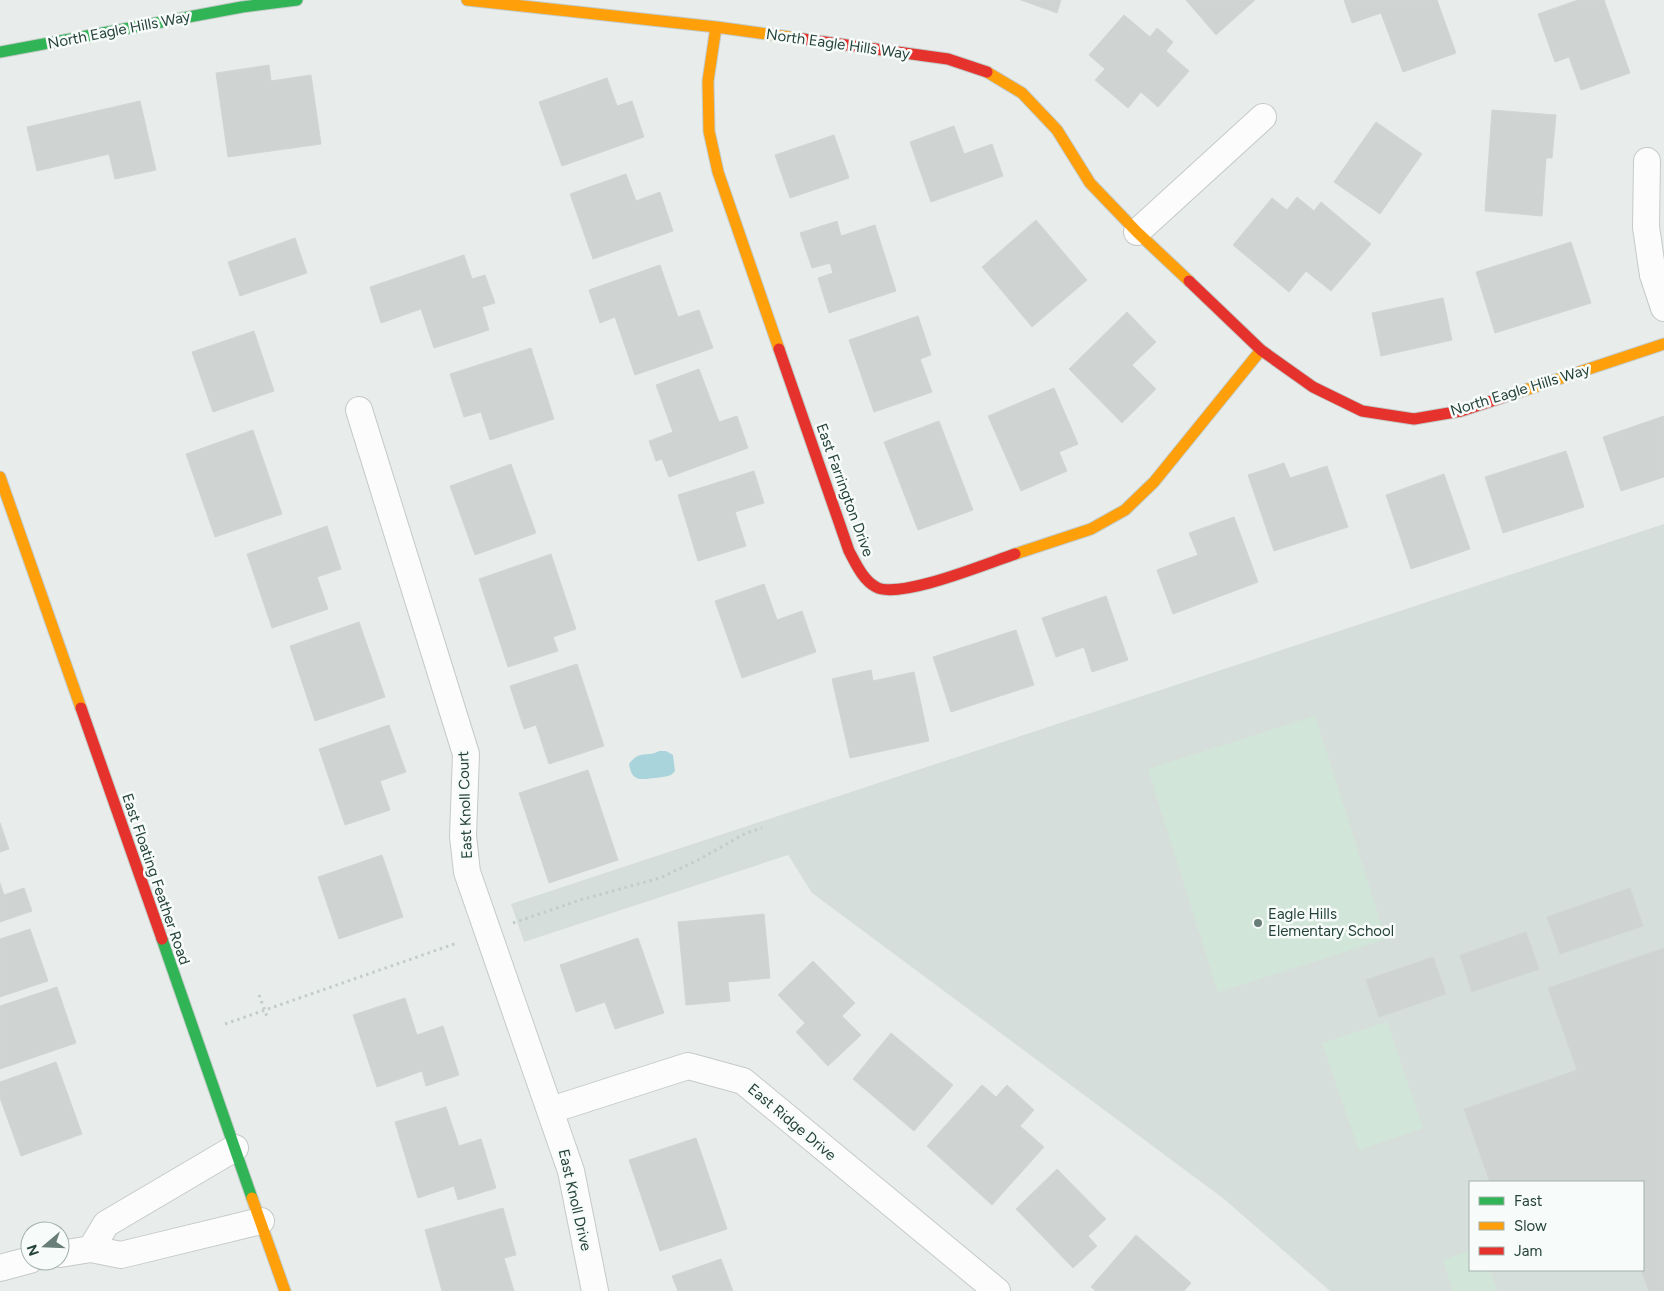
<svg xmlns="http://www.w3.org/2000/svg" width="1664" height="1291" font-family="Figtree,sans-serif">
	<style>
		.built { fill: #d6dedb; fill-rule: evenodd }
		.green { fill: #d1e6d8 }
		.water { fill: #a9d4db }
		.building { fill: #cfd4d2; stroke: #d1d6d4 }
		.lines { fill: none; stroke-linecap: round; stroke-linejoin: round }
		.street-casing { stroke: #c5cac8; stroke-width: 28 }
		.fast-casing { stroke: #c3cbc8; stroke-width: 13 }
		.slow-casing { stroke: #c3cbc8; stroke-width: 13 }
		.jam-casing { stroke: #c3cbc8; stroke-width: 13 }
		.path { stroke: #c3ccca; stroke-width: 3; stroke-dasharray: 2.5 4; stroke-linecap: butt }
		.street { stroke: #fcfcfc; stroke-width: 26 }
		.fast { stroke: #30b455; stroke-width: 11 }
		.slow { stroke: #ff9f0a; stroke-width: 11 }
		.jam { stroke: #e5322d; stroke-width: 11 }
		.poi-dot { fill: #697e78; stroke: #f7fbf9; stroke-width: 2 }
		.labels { text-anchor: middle; stroke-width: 5; stroke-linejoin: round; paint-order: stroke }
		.street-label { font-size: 15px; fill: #24423a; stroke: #f7fbf9 }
		.poi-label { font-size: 15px; fill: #24423a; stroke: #f7fbf9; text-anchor: start }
	</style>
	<rect width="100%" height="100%" fill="#e8edeb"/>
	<path class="built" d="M1664,524V1291H1330L1224,1199L812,893L788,855L524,942L511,904ZM1470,1182H1643V1270H1470Z"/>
	<path class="green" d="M1315,716L1386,939L1218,992L1148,769Z
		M1387,1022L1423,1128L1359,1150L1322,1043Z
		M1470,1251V1270H1490L1497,1291H1453L1443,1260Z"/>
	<path class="water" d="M659,751H666L673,755L675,771L671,775C665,777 661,777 655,778C641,779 632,783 629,764C640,749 646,758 659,751Z"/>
	<path class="building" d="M1021,0H1061L1057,13Z
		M1186,0H1255L1216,35Z
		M1344,0H1437L1456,53L1403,72L1381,13L1352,23Z
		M1578,0H1604L1630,73L1581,90L1569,57L1555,62L1538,14Z
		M1124,15L1150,37L1157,28L1173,42L1166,51L1189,71L1158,107L1141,92L1128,108L1095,80L1105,69L1089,55Z
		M269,65L271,81L311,75L321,144L228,157L216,73Z
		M607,78L617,106L632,101L644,137L562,166L539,102Z
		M140,101L156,170L115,179L109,154L37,171L27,127Z
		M1492,110L1556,115L1552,158H1546L1542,216L1485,211Z
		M1376,122L1422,154L1380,214L1334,182Z
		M954,126L964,154L992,144L1003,176L931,202L910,142Z
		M834,135L849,178L790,198L775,155Z
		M626,174L636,201L660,192L673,231L593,259L570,194Z
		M1297,197L1314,211L1321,202L1371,244L1331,291L1306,271L1289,292L1233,245L1272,198L1287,210Z
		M1036,220L1087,280L1032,327L982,267Z
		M837,221L841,236L875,225L896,291L829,313L818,278L833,273L830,263L812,268L800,233Z
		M295,238L307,273L240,296L228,262Z
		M1571,242L1591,303L1495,333L1476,272Z
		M464,255L472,279L485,275L495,303L482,307L489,330L434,348L421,309L381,323L370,287Z
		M660,265L678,317L699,310L713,348L635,375L615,317L600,323L589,290Z
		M1443,298L1452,340L1381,356L1372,313Z
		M1127,312L1156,342L1132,365L1156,389L1122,423L1069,369Z
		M918,316L931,355L920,359L932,392L874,412L849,340Z
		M254,331L274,391L213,412L192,352Z
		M531,348L554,419L490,440L481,412L464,417L450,374Z
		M699,369L719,422L737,416L748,448L669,477L662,459L656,461L649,441L673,432L656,385Z
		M1054,388L1078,444L1059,452L1067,471L1021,491L988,416Z
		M1664,416V477L1621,491L1603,437Z
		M939,421L973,510L918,530L884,442Z
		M253,430L282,514L215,537L186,454Z
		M1566,451L1584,507L1503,533L1485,477Z
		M1284,463L1290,478L1327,466L1348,527L1274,551L1248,475Z
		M511,464L536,533L475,555L450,486Z
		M754,471L764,503L735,512L746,546L698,561L678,495Z
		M1444,474L1470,549L1411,569L1386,495Z
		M1234,517L1258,582L1173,614L1157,570L1198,555L1189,533Z
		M327,526L341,569L317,577L328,609L272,628L247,554Z
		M551,554L576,629L553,637L558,651L508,667L479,579Z
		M764,584L777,620L802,611L816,652L742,678L715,601Z
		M1106,596L1128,660L1092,672L1084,647L1056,657L1042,618Z
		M359,622L385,697L315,721L290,646Z
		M1016,630L1034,685L951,712L933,657Z
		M577,664L604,746L549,764L536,725L524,729L510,686Z
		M871,670L873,681L914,672L929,741L850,758L832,679Z
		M389,725L406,772L380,781L390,810L345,825L319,749Z
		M588,770L618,860L549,883L519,793Z
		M0,823L9,849L0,852Z
		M382,855L403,917L339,939L318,877Z
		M0,883L4,895L24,888L32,911L0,922Z
		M1630,888L1643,926L1560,954L1547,917Z
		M764,914L770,978L728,982L730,1001L686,1005L678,922Z
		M30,929L48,981L0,997V939Z
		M1526,932L1539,969L1472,992L1460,955Z
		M638,938L664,1013L615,1029L605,1002L576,1012L560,965Z
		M1664,948V1291H1649L1641,1270H1643V1182H1490L1464,1109L1577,1070L1548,988Z
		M1433,957L1446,994L1379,1017L1366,980Z
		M813,961L855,1003L842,1016L861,1035L828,1066L796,1032L805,1023L778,995Z
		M57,987L76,1043L0,1069V1006Z
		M405,998L417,1035L443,1026L459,1075L426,1086L422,1071L377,1087L353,1015Z
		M891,1033L953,1085L914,1131L853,1079Z
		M56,1062L82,1134L21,1156L0,1098V1082Z
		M982,1085L996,1097L1007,1085L1034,1110L1020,1126L1044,1147L992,1205L927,1146Z
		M446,1107L459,1146L481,1139L496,1188L458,1200L454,1186L418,1198L395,1122Z
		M696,1138L727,1229L660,1251L629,1160Z
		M1057,1169L1106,1219L1088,1236L1097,1246L1073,1268L1016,1209Z
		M503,1208L516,1255L504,1258L514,1291H442L425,1230Z
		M1136,1235L1191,1283L1184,1291H1096L1091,1287Z
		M721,1259L733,1291H678L672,1276Z"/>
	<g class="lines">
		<defs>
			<path id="street" d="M1647,161L1646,227L1653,275L1664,308
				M1137,232L1263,117
				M359,410L466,754L463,836L467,872L571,1171L595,1291
				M551,1110L688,1066L743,1081L997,1291
				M91,1249L106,1224L235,1148
				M60,1254L91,1249L121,1255L261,1221
				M0,1268L30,1260"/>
			<path id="fast" d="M0,52L242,7L297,0
				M162,939L252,1198"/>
			<path id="slow" d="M467,0L716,27L796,38
				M716,27L708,81L709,131L718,172L779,349
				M987,72L1022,93L1057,130L1090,183L1137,232L1189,281
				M1510,395L1664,344
				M0,477L81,708
				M1015,554L1091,529L1125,510L1154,482L1261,350
				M252,1198L285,1291"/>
			<path id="jam" d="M796,38L948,59L987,72
				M1189,281L1261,350L1313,387L1362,411L1414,419L1461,411L1510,395
				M779,349L849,551C856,564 863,580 876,587C899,600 988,563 1015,554
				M81,708L162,939"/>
		</defs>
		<use href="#street" class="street-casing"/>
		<use href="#fast" class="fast-casing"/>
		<use href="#slow" class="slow-casing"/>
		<use href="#jam" class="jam-casing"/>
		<path class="path" d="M513,923L580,900L660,878L698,860L746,833L762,828
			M259,995L268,1019
			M225,1024L457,943"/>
		<use href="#street" class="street"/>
		<use href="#fast" class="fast"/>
		<use href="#slow" class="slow"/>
		<use href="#jam" class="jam"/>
	</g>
	<circle class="poi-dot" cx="1258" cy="923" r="5"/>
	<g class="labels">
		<g class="street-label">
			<text transform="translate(119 30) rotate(-11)" y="5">North Eagle Hills Way</text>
			<text transform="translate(838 44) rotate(8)" y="5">North Eagle Hills Way</text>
			<text transform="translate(1520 390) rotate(-17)" y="5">North Eagle Hills Way</text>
			<text transform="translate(845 490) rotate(70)" y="5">East Farrington Drive</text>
			<text transform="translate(465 805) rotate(-92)" y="5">East Knoll Court</text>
			<text transform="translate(156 879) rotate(71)" y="5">East Floating Feather Road</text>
			<text transform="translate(792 1122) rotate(40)" y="5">East Ridge Drive</text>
			<text transform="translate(575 1200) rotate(77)" y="5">East Knoll Drive</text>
		</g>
		<g class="poi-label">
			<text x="1268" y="919">Eagle Hills<tspan x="1268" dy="17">Elementary School</tspan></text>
		</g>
	</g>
	<rect x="1469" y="1181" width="175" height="90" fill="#f7fbf9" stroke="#a3b1ad"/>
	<rect x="1479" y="1197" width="25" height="8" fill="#30b455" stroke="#a3b1ad"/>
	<text x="1514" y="1206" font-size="15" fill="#24423a">Fast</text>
	<rect x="1479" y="1222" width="25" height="8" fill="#ff9f0a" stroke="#a3b1ad"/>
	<text x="1514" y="1231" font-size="15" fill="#24423a">Slow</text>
	<rect x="1479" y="1247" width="25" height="8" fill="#e5322d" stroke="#a3b1ad"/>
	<text x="1514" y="1256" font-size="15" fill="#24423a">Jam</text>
	<g transform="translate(45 1246) rotate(251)"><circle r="24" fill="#f7fbf9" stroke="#a3b1ad"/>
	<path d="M0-4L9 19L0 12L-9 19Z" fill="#697e78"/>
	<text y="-8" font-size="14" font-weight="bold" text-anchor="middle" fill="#24423a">N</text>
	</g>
</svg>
